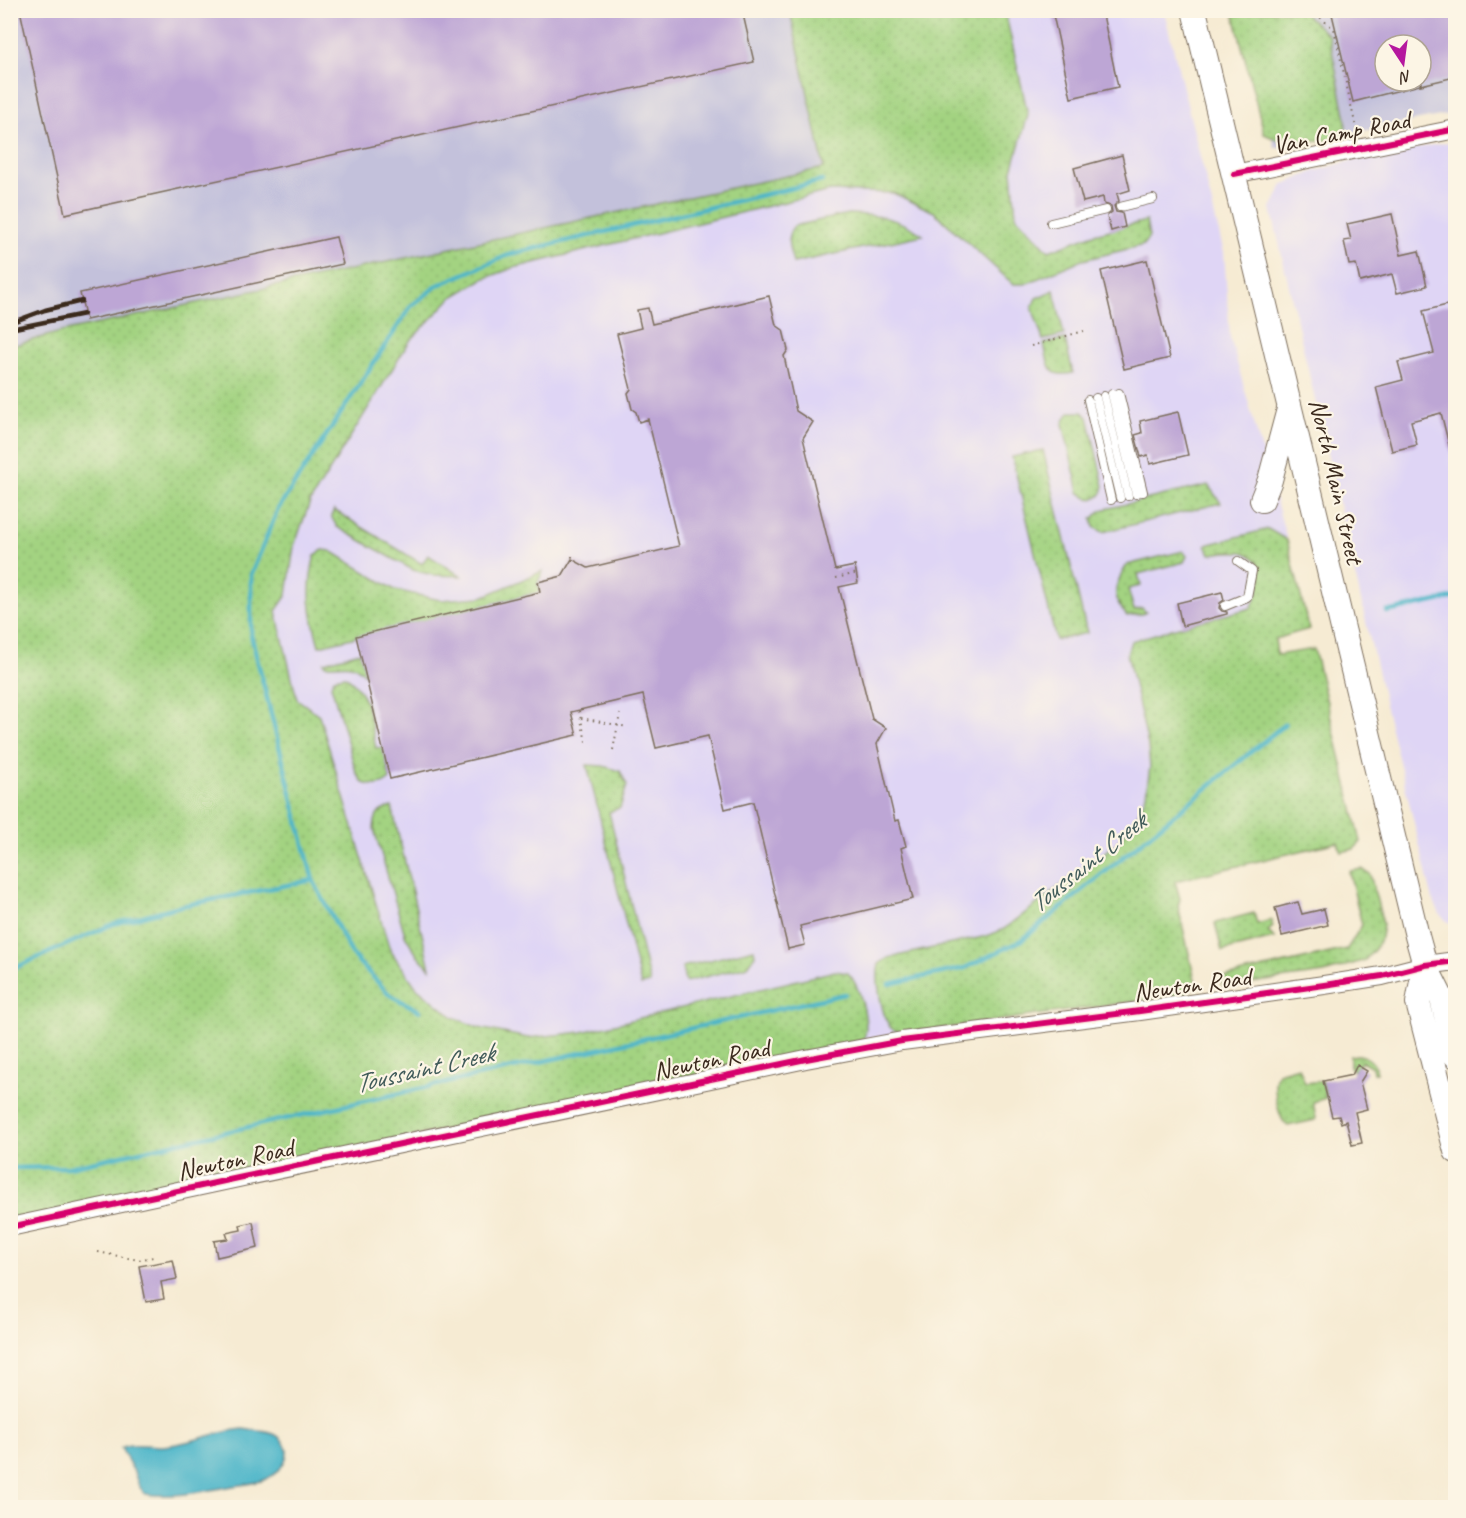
<svg xmlns="http://www.w3.org/2000/svg" width="1466" height="1518" font-family="Caveat,sans-serif">
	<style>
		.built { fill: #dfd5f5 }
		.industrial { fill: #c3c1db; fill-rule: evenodd }
		.grass { fill: url(#grass-dots); stroke: #6f7e50; stroke-width: 1.5 }
		.water { fill: #4bb5c9; stroke: #437074; stroke-width: 1.5 }
		.lines { fill: none; stroke-linecap: round; stroke-linejoin: round }
		.stream { stroke: #4bb5c9; stroke-width: 4.5 }
		.building { fill: #bda6d5 }
		.service-casing { stroke: #7c6e5d; stroke-width: 10 }
		.tertiary-casing { stroke: #7c6e5d; stroke-width: 20 }
		.primary-casing { stroke: #7c6e5d; stroke-width: 26 }
		.path { stroke: #7c6e5d; stroke-width: 2; stroke-dasharray: 1.5 4.5; stroke-linecap: butt }
		.service { stroke: #fff; stroke-width: 8 }
		.tertiary { stroke: #fff; stroke-width: 18 }
		.primary { stroke: #fff; stroke-width: 24 }
		.rail { stroke: #3b2a1e; stroke-width: 4.5 }
		.cycleway-casing { stroke: #fcf5e5; stroke-width: 10 }
		.cycleway { stroke: #d6006c; stroke-width: 6 }
		.labels { text-anchor: middle; stroke-width: 4.5; stroke-linejoin: round; paint-order: stroke }
		.street-label { font-size: 26px; fill: #3b2a1e; stroke: #fcf5e5 }
		.water-label { font-size: 27px; font-style: italic; fill: #415b5a; stroke: #fcf5e5 }
	</style>
	<defs>
		<pattern id="grass-dots" width="8" height="8" patternUnits="userSpaceOnUse" patternTransform="scale(1.5)"><rect width="8" height="8" fill="#a3d381"/><path d="M2 2h.1M6 6h.1" fill="none" stroke="#8db56f" stroke-width="1.8" stroke-linecap="round"/></pattern>
	</defs>
	<rect width="100%" height="100%" fill="#fcf5e5"/>
	<filter id="ink" filterUnits="userSpaceOnUse"><feTurbulence type="fractalNoise" baseFrequency=".0167" numOctaves="2"/><feDisplacementMap in="SourceGraphic" scale="12" xChannelSelector="R" yChannelSelector="G"/><feConvolveMatrix kernelMatrix="1 2 1 2 8 2 1 2 1" color-interpolation-filters="sRGB"/></filter>
	<filter id="wash" filterUnits="userSpaceOnUse"><feTurbulence type="fractalNoise" baseFrequency=".008" numOctaves="4" result="noise"/><feDisplacementMap in="SourceGraphic" scale="24" xChannelSelector="R" yChannelSelector="G"/><feGaussianBlur stdDeviation="1.35" result="paint"/><feColorMatrix in="noise" values="0 0 0 0 0 0 0 0 0 0 0 0 0 0 0 0 0 1.4 0 .05"/><feComposite in="paint" operator="in"/></filter>
	<g filter="url(#wash)">
		<rect width="100%" height="100%" fill="#f6ebd3"/>
		<path class="built" d="M1005,11H1164L1224,253L1230,337L1287,540L1268,529L1210,554L1244,552L1257,562L1261,578L1260,592L1251,608L1182,626L1131,642L1150,767L1146,795L1136,819L1117,843L1016,921L1004,929L987,936L901,1034L863,1040L835,971L582,1032L528,1038L479,1028L453,1017L416,987L390,950L319,715L297,699L276,611L287,595L294,546L310,502L409,342L451,298L483,279L513,268L830,191L893,193L934,212L1014,284H1025L1079,261L1144,245L1146,221L1094,234L1049,251L1016,216L1012,170L1028,115Z
			M1455,141V928L1441,916L1433,900L1383,696L1271,208L1283,185L1315,171L1361,158Z"/>
		<path class="industrial" d="M11,11H790L825,168L61,332L11,346Z
			M1242,11H1455V113L1275,148ZM1385,45H1421V81H1385Z"/>
		<path class="grass" d="M790,11H1005L1028,115L1012,170L1016,216L1049,251L1094,234L1146,221L1149,237L1144,245L1079,261L1025,284H1013L934,212L893,193L830,191L513,268L483,279L451,298L409,342L310,502L294,546L287,595L276,611L297,699L319,715L390,950L416,987L453,1017L479,1028L528,1038L582,1032L835,971L848,973C860,985 871,1025 863,1040L11,1222V346L61,332L824,168Z
			M1233,11H1302L1329,36L1346,119L1345,140L1280,141L1264,134Z
			M848,214C879,215 897,217 923,235L793,263C790,250 784,237 794,226Z
			M1054,290L1064,335L1043,340L1032,307L1036,298Z
			M1065,339L1073,373C1047,379 1049,365 1044,344Z
			M1071,412H1082L1088,417L1104,486C1102,501 1089,502 1079,492L1063,424L1066,417Z
			M1043,450L1087,633L1056,640L1012,457Z
			M1208,485L1221,503L1103,532L1094,527L1092,519L1101,510Z
			M334,510L422,564L428,555L461,576L432,575L413,570L337,527L331,516Z
			M1268,529L1287,540L1309,629L1275,639L1277,655L1314,649L1361,842L1354,849L1341,852L1338,842L1175,881L1180,899L1178,906L1196,984L1186,994L901,1034C898,1032 894,1031 892,1029C882,1020 875,977 879,964L888,958L987,936L1004,929L1117,843L1136,819L1146,795L1150,767L1148,745L1127,654L1131,641L1182,626L1251,608C1260,591 1270,562 1245,553C1236,550 1220,553 1210,554L1206,545Z
			M323,550L331,551L395,590L440,600L482,597L543,571L538,582L540,592L319,646C310,613 306,589 315,555Z
			M1183,551L1187,556L1184,562L1138,574L1141,586L1128,589L1134,610L1142,608L1146,612L1142,614L1127,616C1110,596 1114,586 1127,565Z
			M360,652L366,675C348,658 344,667 325,665L324,662Z
			M345,676C369,690 370,723 376,748L383,747L390,779C381,787 374,786 363,783L356,772L331,685L334,678Z
			M587,765L603,766L620,771L627,785L620,808L609,812L650,983L641,985Z
			M392,807L430,968L417,955L405,935L374,829C375,815 378,810 392,807Z
			M1362,869L1370,874L1383,924L1381,937L1375,949L1365,960L1324,973L1223,987L1221,978L1347,949L1362,925L1349,871Z
			M1254,913L1257,924L1271,920L1273,927L1268,931L1274,938L1222,951L1215,923Z
			M754,949L755,956L748,966L685,982L682,967Z
			M1358,1055C1369,1057 1375,1062 1377,1073H1373L1372,1067L1362,1061L1354,1071L1350,1067V1056Z
			M1299,1067L1305,1083L1322,1081L1326,1098L1313,1102L1316,1118L1315,1120L1288,1126C1278,1120 1271,1083 1278,1073Z"/>
		<path class="water" d="M243,1429C253,1431 270,1430 279,1437C297,1452 281,1473 264,1480C253,1484 240,1485 228,1487C201,1492 174,1498 145,1494L139,1486L134,1472L121,1448C130,1442 151,1446 163,1446C191,1444 215,1431 243,1429Z"/>
		<g class="lines">
			<path class="stream" d="M1387,612L1456,597
				M10,970L113,924L176,907L313,880
				M889,984L965,968L1022,940L1285,724
				M420,1011L390,995L353,956L313,880L251,635V575L278,509L411,306L438,285L511,254L822,181
				M10,1168L69,1167L845,994"/>
		</g>
		<g id="blocks">
			<path class="building" d="M20,10H742L754,62L65,214Z
				M1052,10H1102L1118,87L1071,98Z
				M1331,10H1455V77L1421,85V45H1385V81H1420V85L1353,102Z
				M1122,155L1130,190L1117,194L1119,201L1114,206L1116,212L1122,213L1125,227L1111,231L1107,216L1112,212L1111,206L1104,204L1103,197L1083,202L1074,168Z
				M1392,214L1401,255L1419,251L1427,286L1397,293L1392,274L1360,282L1356,264L1349,265L1344,241L1351,240L1347,224Z
				M336,237L343,264L86,320L80,293Z
				M1147,260L1170,358L1124,369L1101,271Z
				M769,296L776,325L783,330L788,350L784,356L796,411L813,422L803,438L835,570L855,566L858,583L839,587L872,719L886,728L877,744L895,821L899,820L906,846L901,848L913,899L800,926L805,945L788,949L753,802L725,809L708,736L656,748L643,695L571,712L577,735L390,779L356,636L540,592L538,582L562,576L572,559L588,568L679,546L648,419L639,422L636,412L632,409L628,393L631,389L617,334L641,328L637,310L648,308L652,324Z
				M1455,303V452L1451,453L1441,413L1411,421L1417,445L1392,451L1376,387L1403,380L1398,362L1434,353L1423,311Z
				M1178,412L1188,455L1150,464L1148,455L1141,457L1135,435L1142,433L1140,421Z
				M1222,592L1224,600L1220,603L1219,608L1222,611L1227,612V614L1182,626L1177,603Z
				M1298,902L1302,914L1324,909L1328,925L1282,936L1275,908Z
				M1357,1065L1367,1071L1360,1082L1367,1109L1355,1112L1362,1143L1352,1145L1346,1121L1341,1123L1339,1116L1332,1117L1323,1081L1352,1075Z
				M253,1222L258,1248L217,1257L214,1241L228,1239L226,1233L241,1230L240,1225Z
				M173,1260L177,1279L161,1282L164,1299L146,1302L139,1266Z"/>
		</g>
	</g>
	<g filter="url(#ink)">
		<use href="#blocks" fill-opacity="0" stroke="#7c6e5d" stroke-width="1.5"/>
		<g class="lines">
			<defs>
				<path id="service" d="M1120,207L1153,199
					M1051,223L1106,210
					M1119,393L1143,492
					M1112,394L1136,494
					M1104,396L1128,496
					M1096,398L1120,498
					M1088,400L1111,500
					M1225,606L1247,597L1252,571L1238,561"/>
				<path id="tertiary" d="M1234,174L1456,129
					M10,1227L243,1177L806,1059L902,1041L1140,1011L1324,985L1382,976L1425,965L1456,961"/>
				<path id="primary" d="M1194,10L1417,936L1425,965L1442,999L1456,1056
					M1262,500L1270,480L1289,409
					M1425,965L1418,1003L1456,1151"/>
			</defs>
			<use href="#service" class="service-casing"/>
			<use href="#tertiary" class="tertiary-casing"/>
			<use href="#primary" class="primary-casing"/>
			<path class="path" d="M1311,10L1334,29L1357,132
				M1031,346L1084,331
				M572,556V559
				M836,578L858,573
				M579,711L587,746
				M581,718L627,727
				M613,750L620,714
				M98,1252L138,1260L153,1257"/>
			<use href="#service" class="service"/>
			<use href="#tertiary" class="tertiary"/>
			<use href="#primary" class="primary"/>
			<path class="rail" d="M10,323L45,310L82,301
				M10,329L84,314"/>
			<defs>
				<path id="cycleway" d="M1234,174L1456,129
					M10,1227L243,1177L806,1059L902,1041L1140,1011L1324,985L1382,976L1425,965L1456,961"/>
			</defs>
			<use href="#cycleway" class="cycleway-casing"/>
			<use href="#cycleway" class="cycleway"/>
		</g>
	</g>
	<g class="labels">
		<g class="street-label">
			<text transform="translate(1341 132) rotate(-11)" y="9">Van Camp Road</text>
			<text transform="translate(1337 481) rotate(77)" y="9">North Main Street</text>
			<text transform="translate(1192 984) rotate(-8)" y="9">Newton Road</text>
			<text transform="translate(711 1059) rotate(-12)" y="9">Newton Road</text>
			<text transform="translate(235 1159) rotate(-12)" y="9">Newton Road</text>
		</g>
		<g class="water-label">
			<text transform="translate(1087 862) rotate(-39)" y="9">Toussaint Creek</text>
			<text transform="translate(424 1068) rotate(-13)" y="9">Toussaint Creek</text>
		</g>
	</g>
	<rect width="1466" height="1518" fill="none" stroke="#fcf5e5" stroke-width="36"/>
	<g transform="translate(1403 63) rotate(167)"><circle r="28" fill="#fcf5e5" stroke="#afa495" stroke-width="1.5"/>
	<path d="M0-4.5L10 22L0 15L-10 22Z" fill="#b5179e"/>
	<text y="-9" font-size="16" font-weight="bold" text-anchor="middle" fill="#3b2a1e">N</text>
	</g>
</svg>
